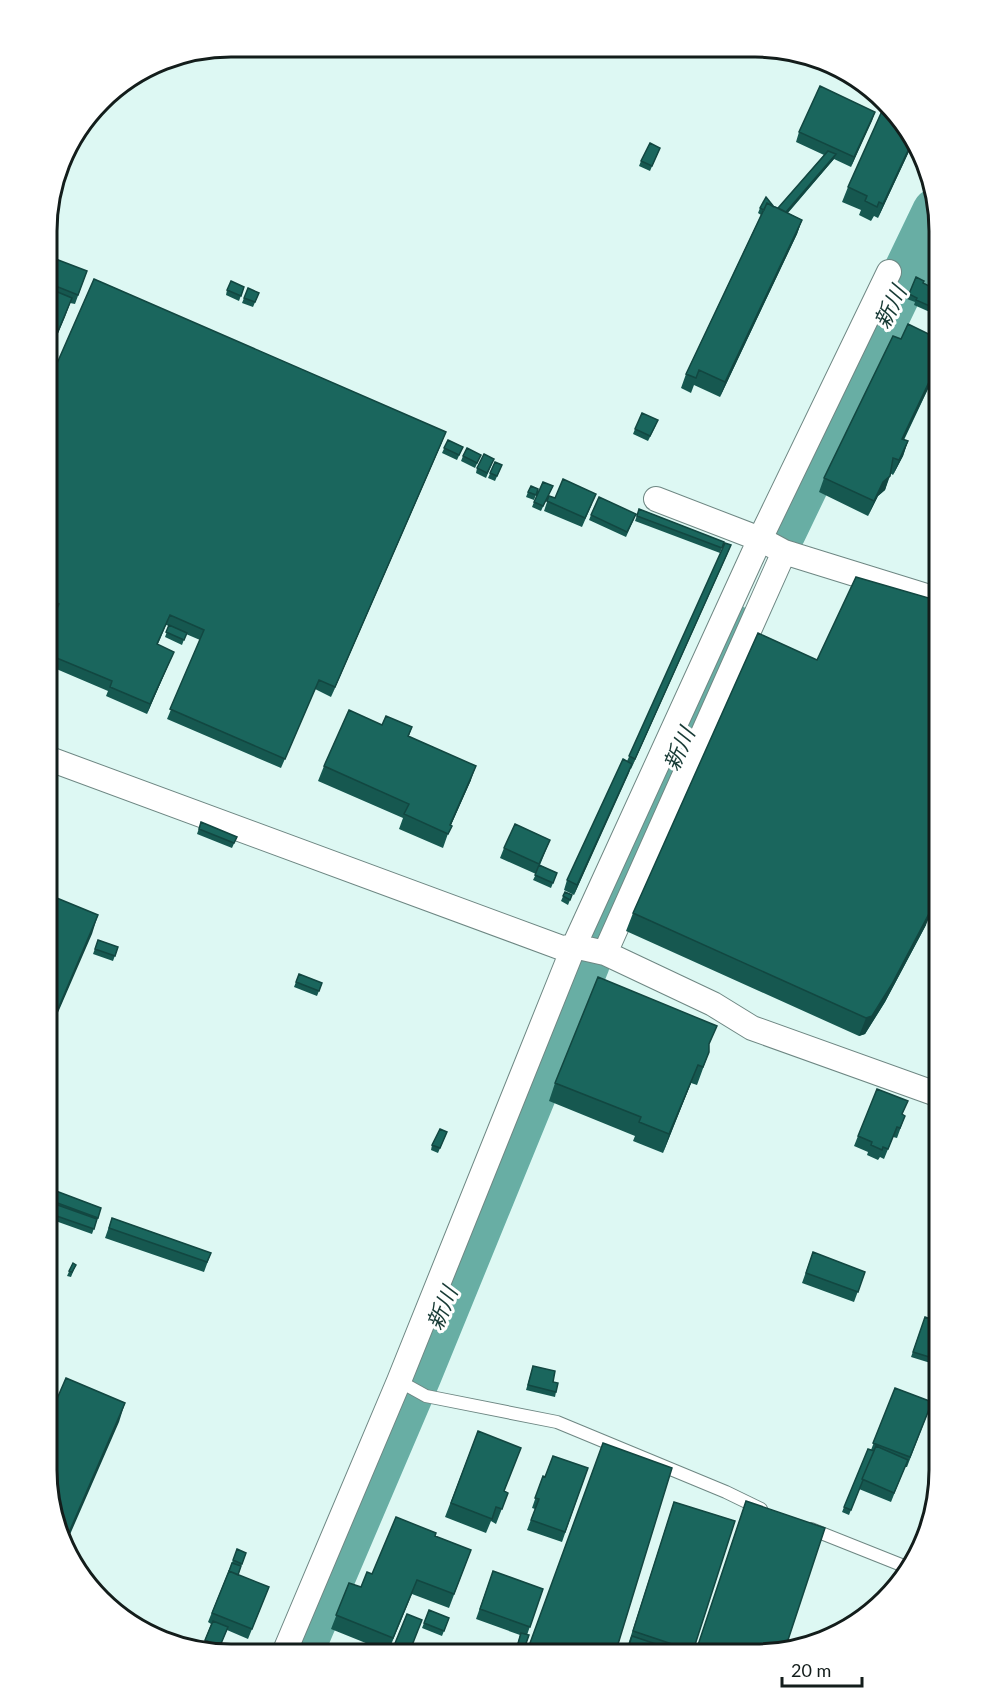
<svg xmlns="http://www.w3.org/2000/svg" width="986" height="1701" font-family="Lato,'Noto Sans JP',sans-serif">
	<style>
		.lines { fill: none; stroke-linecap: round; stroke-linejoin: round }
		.river { stroke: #68aea4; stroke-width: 48 }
		.service-casing { stroke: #6e8783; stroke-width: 14 }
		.minor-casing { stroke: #6e8783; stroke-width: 26 }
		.service { stroke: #fff; stroke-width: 12 }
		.minor { stroke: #fff; stroke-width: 24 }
		.wall { fill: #165850 }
		.shaded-wall { fill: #124741 }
		.building { fill: #1a665d; stroke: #124741; stroke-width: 1.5 }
		.labels { text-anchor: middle; stroke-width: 6; stroke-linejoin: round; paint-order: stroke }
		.water-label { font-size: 22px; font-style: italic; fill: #173a35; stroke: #fff }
		.rim { fill: none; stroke: #131d1b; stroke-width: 3 }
	</style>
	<rect width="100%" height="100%" fill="#ddf8f3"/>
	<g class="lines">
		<path class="river" d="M782,532L936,212
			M596,937L615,888L732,628
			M299,1653L418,1374L586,963"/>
		<defs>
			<path id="service" d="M399,1381L426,1396L557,1422L726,1492L761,1509
				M811,1529L909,1568"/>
			<path id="minor" d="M656,499L760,539L784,552L939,600
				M47,758L562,948L574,946L605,953L713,1004L752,1028L939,1095
				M605,953L784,552
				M284,1653L399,1381L574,946L760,539L889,272"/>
		</defs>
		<use href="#service" class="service-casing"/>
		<use href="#minor" class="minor-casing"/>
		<use href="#service" class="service"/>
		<use href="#minor" class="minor"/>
	</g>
	<path class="wall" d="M772,50L789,55L786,61L770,55Z
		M875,112L851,167L834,159L788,213L802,220L797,234L720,397L694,385L691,393L681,388L686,374L761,215L758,213L760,208L774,207L778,208L824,155L796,142L799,132Z
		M892,116L912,145L878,218L874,216L871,221L859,215L861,210L842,202L848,187Z
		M660,148L650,171L639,166L641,161Z
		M87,271L75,304L70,303L48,357V272Z
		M916,277L939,296L932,313L914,305L915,302L907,299Z
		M244,287L239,301L226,295L227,290Z
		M259,293L253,307L242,303L244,298Z
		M934,354L936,372L904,440L908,441L903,456L893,475L890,473L885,490L878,496L868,516L819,492L824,478Z
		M48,384L442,442L331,697L315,689L281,768L167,719L200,640L186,634L182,645L165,637L169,626L166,625L158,644L170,661L147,714L106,696L108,691L47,665L48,630L55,613L48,610Z
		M656,425L648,441L633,434L635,429Z
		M448,440L463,447L457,460L442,453Z
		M481,455L475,468L461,461L463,456Z
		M495,462L502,465L495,481L488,478Z
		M492,464L486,478L476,473L477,468Z
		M553,486L541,511L532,507L534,502Z
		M538,489L534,500L526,497L528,492Z
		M549,496L555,498L592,504L582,527L544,511Z
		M639,509L724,542L720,553L635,521Z
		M591,515L634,519L626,537L589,520Z
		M731,545L631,769L630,768L574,895L564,890L567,880L627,761Z
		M817,660L926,925L885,1002L865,1034L859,1036L626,931L633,913Z
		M382,725L412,727L409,736L471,780L451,825L443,848L399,829L403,818L318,781L324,766Z
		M201,822L237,837L232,848L197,834Z
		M550,840L540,865L557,873L551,888L533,880L536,874L500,858L504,848Z
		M565,892L572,895L568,905L561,901Z
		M98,940L118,947L113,961L93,954Z
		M299,974L322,983L317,996L294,987Z
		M709,1045V1052L697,1085L691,1083L663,1153L633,1141L635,1136L549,1101L555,1083Z
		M902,1115L905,1116L897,1138L893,1137L884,1159L880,1157L878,1160L867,1155L868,1152L854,1146L858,1136Z
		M447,1132L438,1153L431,1150L432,1145Z
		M56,1191L101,1208L92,1234L47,1218Z
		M112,1218L211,1253L204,1272L105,1238Z
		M813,1252L865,1272L854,1302L802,1283Z
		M73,1263L76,1265L71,1277L67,1276Z
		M939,1283V1309L931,1305Z
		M925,1317L939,1322V1361L937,1365L911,1357Z
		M533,1366L553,1382L556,1392L555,1397L526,1390Z
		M895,1388L932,1402L907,1467H905L891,1502L859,1489L849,1515L842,1512L868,1449L871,1450Z
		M478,1431L504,1491L508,1493L496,1524L491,1521L486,1533L445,1517Z
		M588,1468L562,1542L527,1530L535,1509L532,1508L543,1476L545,1477Z
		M746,1501L785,1649L755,1654H695Z
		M674,1502L735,1521L692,1654H625Z
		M435,1536L471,1550L449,1608L412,1594L388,1652L331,1629L349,1583L361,1587L372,1574Z
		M246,1553L238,1575L265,1597L248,1639L227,1630L218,1651L203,1645L211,1624L208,1622L233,1560Z
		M493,1571L543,1589L527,1635H529L523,1654L515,1652L520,1635L476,1619Z
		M429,1610L449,1618L442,1636L422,1628Z"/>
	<path class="shaded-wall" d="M875,112L872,121L851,167L854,157Z
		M911,144L912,145L878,218L883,204Z
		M836,154L834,159L777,225L779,220Z
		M802,220L797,234L720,397L725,382Z
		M72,298L65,317L48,357V355Z
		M939,361L936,372L897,453L902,439Z
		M446,432L442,442L331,697L335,687Z
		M908,441L903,456L893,475L899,460Z
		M890,476L885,490L878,496L868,516L874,501L883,482Z
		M731,545L727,555L631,769L635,759Z
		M174,652L170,661L147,714L150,704Z
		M632,764L629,773L574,895L577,885Z
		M476,766L471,780L447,834L450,825Z
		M939,891V894L926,925L885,1002L865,1034L859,1036L866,1018Z
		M98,915L92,934L47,1038V1035Z
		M698,1065L691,1083L663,1153L669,1134Z
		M125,1403L119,1422L65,1546L64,1544Z"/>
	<path class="building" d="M773,50H791L787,56Z
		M820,86L875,112L854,157L799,132Z
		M882,111L892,116L911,144L883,204L879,202L877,207L865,201L867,196L848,187Z
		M650,143L660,148L652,166L641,161Z
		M828,151L836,154L786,212L778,208Z
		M766,197L774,207L767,203L764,210L760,208Z
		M767,203L802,220L725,382L699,370L696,378L686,374Z
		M53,258L87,271L78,295L48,283V272Z
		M916,277L924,281L923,283L939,291V295L934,308L916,300L917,298L909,294Z
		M94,279L446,432L335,687L319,680L285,759L170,709L204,630L170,615L157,644L174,652L150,704L110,687L112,681L47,654L48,630L59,604L48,599V384Z
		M231,281L244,287L241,296L227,290Z
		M48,288L72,298L48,355Z
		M248,288L259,293L255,302L244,298Z
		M908,324L939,339L933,354L939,357V361L902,439L908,441L899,460L893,458L890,476L883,482L874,501L824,478L893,336L901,339Z
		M642,413L658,420L650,436L635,429Z
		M448,440L463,447L459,455L444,448Z
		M467,448L481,455L477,463L463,456Z
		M484,454L494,459L487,473L477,468Z
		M495,462L502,465L497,476L490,473Z
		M563,479L596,494L585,518L547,501L549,496L555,498Z
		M543,482L553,486L543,506L534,502Z
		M531,486L538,489L536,495L528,492Z
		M599,497L636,514L627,532L591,515Z
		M639,509L724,542L722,548L637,516Z
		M725,543L731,545L635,759L629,756Z
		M856,577L939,601V891L933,906L892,984L872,1016L866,1018L633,913L758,633L817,660Z
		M169,625L187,633L184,640L166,632Z
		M349,710L382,725L386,716L412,727L408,736L476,766L450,825L452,826L448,834L404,814L409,804L324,766Z
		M623,759L632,764L577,885L567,880Z
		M201,822L237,837L234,843L199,829Z
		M515,824L550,840L539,864L504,848Z
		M539,865L557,873L553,883L535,875Z
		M565,892L572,895L570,900L563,896Z
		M47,894L98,915L47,1035Z
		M98,940L118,947L115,956L95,949Z
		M299,974L322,983L319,991L296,982Z
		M598,977L717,1026L709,1044V1052L703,1067L698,1065L669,1134L639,1122L641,1117L555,1083Z
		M877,1089L908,1101L902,1114L905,1116L900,1128L897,1127L888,1149L883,1147L882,1150L871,1145L872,1142L858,1136Z
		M440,1129L447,1132L440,1148L432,1145Z
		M56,1191L101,1208L98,1218L52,1201Z
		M52,1203L97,1219L94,1229L48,1213Z
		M112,1218L211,1253L207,1262L109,1228Z
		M813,1252L865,1272L858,1292L806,1273Z
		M73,1263L76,1265L72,1272L69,1271Z
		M939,1283V1298L934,1296Z
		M925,1317L939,1322V1360L913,1352Z
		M533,1366L555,1371L553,1382L558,1383L556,1392L528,1385Z
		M66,1378L125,1403L64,1544L56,1529L46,1470L47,1422Z
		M895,1388L932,1402L910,1457L873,1443Z
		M478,1431L521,1448L504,1491L508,1493L502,1509L496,1507L492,1519L451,1503Z
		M603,1443L672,1468L615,1654H526Z
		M876,1446L908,1460L894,1493L862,1479Z
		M868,1449L874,1451L862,1479L863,1480L851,1510L844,1507Z
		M553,1456L588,1468L565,1532L531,1520L539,1499L535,1498L543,1476L545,1477Z
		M746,1501L825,1528L785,1649L776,1651L766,1647L764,1653L755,1654H695Z
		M674,1502L735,1521L693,1651L633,1631Z
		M396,1517L436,1533L435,1536L471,1550L454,1594L417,1580L393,1638L336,1615L349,1583L361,1587L367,1572L372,1574Z
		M237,1549L246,1553L242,1564L233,1560Z
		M232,1563L241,1566L238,1575L229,1571L228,1574Z
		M229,1571L269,1587L252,1629L212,1613Z
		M493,1571L543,1589L530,1627L480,1609Z
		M429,1610L449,1618L444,1631L424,1623Z
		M407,1614L422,1620L409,1653H391Z
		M213,1621L228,1627L220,1646L205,1640Z
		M521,1633L529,1635L524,1649L517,1647Z
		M632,1636L674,1650L673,1654H626Z"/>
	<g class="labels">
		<g class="water-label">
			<text transform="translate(890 307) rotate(-64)" y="8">新川</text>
			<text transform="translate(679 749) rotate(-66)" y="8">新川</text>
			<text transform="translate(442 1308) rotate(-67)" y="8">新川</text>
		</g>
	</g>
	<path d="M0 0H986V1701H0ZM231 57H755A174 174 0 0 1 929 231V1470A174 174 0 0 1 755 1644H231A174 174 0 0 1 57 1470V231A174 174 0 0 1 231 57Z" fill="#fff" fill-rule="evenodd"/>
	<path class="rim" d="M231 57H755A174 174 0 0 1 929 231V1470A174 174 0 0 1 755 1644H231A174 174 0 0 1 57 1470V231A174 174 0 0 1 231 57Z"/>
	<path d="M782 1677v9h80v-9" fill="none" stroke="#131d1b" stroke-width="3"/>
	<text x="791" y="1677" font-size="18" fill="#131d1b" stroke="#ffffff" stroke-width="4.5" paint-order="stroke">20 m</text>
</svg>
